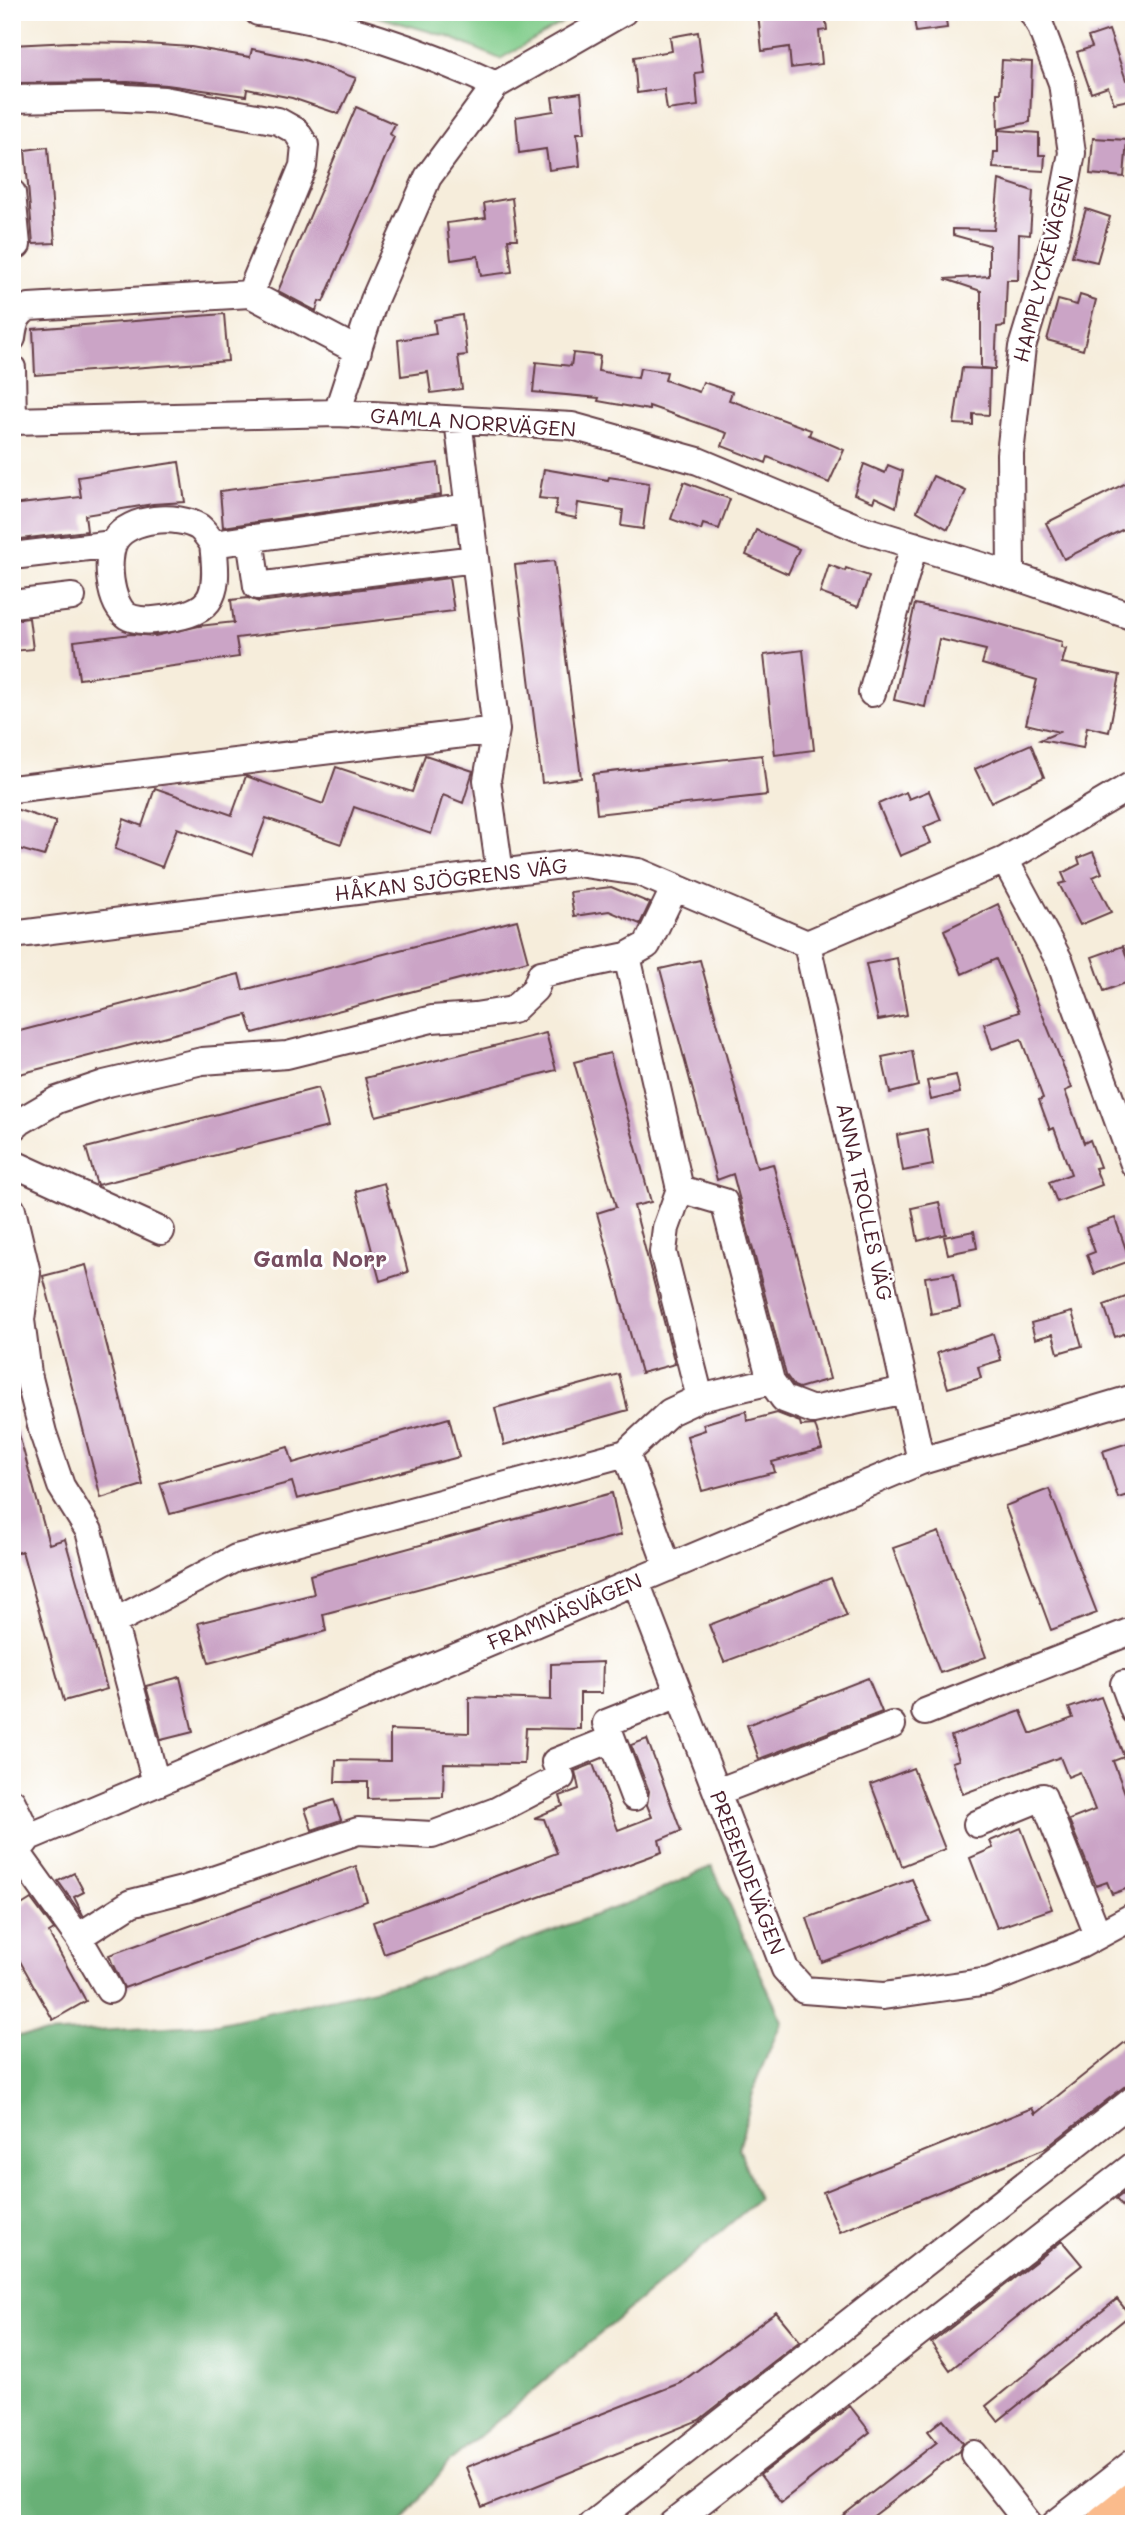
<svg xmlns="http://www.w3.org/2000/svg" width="1146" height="2536" font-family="Mali,sans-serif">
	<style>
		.green { fill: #80cc8a; stroke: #65765a; stroke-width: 2 }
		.forest { fill: #68b076; stroke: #596850; stroke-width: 2 }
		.building { fill: #cba4c6 }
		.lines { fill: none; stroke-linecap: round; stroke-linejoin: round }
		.minor-casing { stroke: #643e45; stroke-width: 30 }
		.highway-casing { stroke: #643e45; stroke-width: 42 }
		.minor { stroke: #fff; stroke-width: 26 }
		.highway { stroke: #fabb8c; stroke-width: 38 }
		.labels { text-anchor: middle; stroke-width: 6; stroke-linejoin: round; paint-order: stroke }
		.street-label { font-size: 21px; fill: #4a1f2b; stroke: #fff }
		.neighbourhood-label { font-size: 23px; font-weight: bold; fill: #774e61; stroke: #fff }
	</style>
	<rect width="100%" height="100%" fill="#fff"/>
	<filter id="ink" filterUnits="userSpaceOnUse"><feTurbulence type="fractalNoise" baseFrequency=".0143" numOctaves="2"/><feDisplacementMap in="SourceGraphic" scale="14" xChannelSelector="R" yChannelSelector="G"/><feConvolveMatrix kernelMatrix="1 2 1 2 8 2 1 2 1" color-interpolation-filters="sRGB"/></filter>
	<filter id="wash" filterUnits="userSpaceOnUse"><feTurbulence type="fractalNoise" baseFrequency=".00686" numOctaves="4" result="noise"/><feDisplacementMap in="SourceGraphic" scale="28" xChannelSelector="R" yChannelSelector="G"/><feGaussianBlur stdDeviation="1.57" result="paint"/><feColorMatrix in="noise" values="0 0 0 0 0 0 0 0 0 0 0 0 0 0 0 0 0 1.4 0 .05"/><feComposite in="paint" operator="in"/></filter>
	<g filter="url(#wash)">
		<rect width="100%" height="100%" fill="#f6eddb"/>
		<path class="green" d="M361,12H581L500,59L449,37Z"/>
		<path class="forest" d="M712,1866L782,2021L756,2081L739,2148L758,2200L449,2462L400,2524H12V2036L217,2024L423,1978L650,1895Z"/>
		<g id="blocks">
			<path class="building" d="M774,12H825L827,30L819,31L822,64L791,68L789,47L762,51L758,14Z
				M913,12H945L947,28L916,32Z
				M1109,30L1126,80L1134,77V99L1114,103L1108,87L1091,93L1077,52L1092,47L1088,37Z
				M698,32L703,72L695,73L698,106L667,110L664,89L637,93L634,57L672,51L670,37Z
				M71,42L130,43L191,47L250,57L252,49L304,60L356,78L339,114L292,98L247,89L246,96L167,85L128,82L13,83L12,45Z
				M1002,60L1032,62L1030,122L998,129L997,93H1000Z
				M581,93L585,133H577L580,166L549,170L546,149L519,153L516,117L554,111L552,97Z
				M356,107L395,124L390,134L394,137L323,302L319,301L316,311L278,291Z
				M998,130L1039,133V155H1045L1044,171L993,168L994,152H998Z
				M1093,138L1127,140L1124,177L1090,174Z
				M48,147L55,243L33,244L25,150Z
				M999,180L1033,191L1030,235L1019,234L1018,280H1007L1005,326L997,327L995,369L981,368V291L945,279L989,276V245L953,235V229L994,230Z
				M512,198L517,239H508L512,272L481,276L478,256L451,260L447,223L486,218L484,203Z
				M1086,209L1110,217L1097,262L1072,256Z
				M1080,295L1096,300L1083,350L1047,340L1058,300L1077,305Z
				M224,314L228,361L35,375L33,329Z
				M462,315L467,355L458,356L462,389L431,393L428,372L401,376L398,340L436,334L434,320Z
				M573,353L600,356L598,371L638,378L640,368L667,372L665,380L699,392L703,382L732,392L729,400L811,430L809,435L844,450L829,483L768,457L766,463L722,446L727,433L649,406V410L598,401L599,398L533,392L536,362L571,366Z
				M962,368L990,369L989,415L973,414V425L954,424Z
				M179,462L185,502L153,504L85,515L87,531L12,540V505L81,497L78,477Z
				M438,463L441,495L223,527L220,491Z
				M864,464L885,473L888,465L903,471L896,507L875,497L873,502L854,494Z
				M544,469L608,480L609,477L649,483L643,529L621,526L623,510L578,503L576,518L555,514L557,500L539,498Z
				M933,476L966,491L948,529L917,511Z
				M1134,479V524L1064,559L1046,523Z
				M684,482L730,499L719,529L703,524L701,530L671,519Z
				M756,530L799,549L788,574L746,555Z
				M554,561L581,778L542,783L515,565Z
				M829,565L845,571L846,568L869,576L858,607L820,593Z
				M449,578L454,611L236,638L239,657L79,679L74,641L131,634L155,636L199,626L234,622V624L231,600L248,598L259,602Z
				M915,604L975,617L1062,642L1061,648L1066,649L1062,663L1120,675L1109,732L1087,727L1083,748L1040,740L1059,732L1026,724L1037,680L982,664L986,650L939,639L925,707L894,700Z
				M29,618L33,649L12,651V620Z
				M803,650L814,750L775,755L764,655Z
				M1031,744L1044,777L991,802L975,769Z
				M425,755L473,771L463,803L443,795L431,834L354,807L341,844L266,818L252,855L177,828L162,867L115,849L124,819L142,826L155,788L232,815L246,776L323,804L336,767L412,792Z
				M762,755L767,795L597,814L593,774Z
				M929,791L941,820L924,827L931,843L900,856L878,804L906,792L909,799Z
				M12,808L56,822L44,856L12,847Z
				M1093,852L1102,873L1093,877L1111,912L1080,925L1059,884L1066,882L1062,873L1080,864L1078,858Z
				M611,887L650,903L640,924L609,911L574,916L570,892Z
				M998,904L1072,1088L1065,1091L1084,1143L1090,1140L1100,1167L1095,1168L1102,1185L1057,1202L1049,1182L1071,1174L1054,1128L1050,1130L1039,1100L1043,1098L1021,1039L992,1049L984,1024L1019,1012L996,959L962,974L944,930Z
				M517,920L528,961L253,1033L247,1015L12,1076V1033L239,974L243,990Z
				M1123,946L1134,980L1104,991L1092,957Z
				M897,958L907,1015L878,1020L866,964Z
				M700,960L757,1168L773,1164L830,1379L799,1388L794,1386L786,1375L733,1174L717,1180L660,969Z
				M546,1033L556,1070L376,1116L365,1078Z
				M912,1051L918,1086L890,1093L882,1057Z
				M610,1053L651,1202L634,1206L675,1364L641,1373L597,1213L616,1207L574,1062Z
				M956,1075L960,1093L931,1100L927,1081Z
				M318,1088L328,1127L97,1185L86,1148Z
				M927,1129L933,1165L903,1171L897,1135Z
				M384,1183L408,1272L380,1281L356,1191Z
				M939,1202L946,1234L918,1241L912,1208Z
				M1115,1218L1130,1261L1094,1274L1087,1255L1095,1252L1086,1228Z
				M974,1231L977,1248L948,1254L944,1237Z
				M86,1265L143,1485L101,1498L43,1276Z
				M954,1273L960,1308L931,1314L925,1277Z
				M1134,1294V1330L1115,1337L1104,1305Z
				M1072,1312L1082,1346L1058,1353L1053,1334L1035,1339L1031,1323Z
				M993,1334L1001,1360L978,1367L981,1378L948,1388L937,1353Z
				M619,1374L628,1410L504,1445L495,1408Z
				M746,1411L747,1421L777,1413L800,1422L801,1426L815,1425L822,1449L772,1462L775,1472L702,1491L687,1436L705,1430L703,1424Z
				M449,1418L459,1457L297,1499L292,1482L170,1514L160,1483L288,1447L293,1463Z
				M12,1431H18L49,1544L65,1539L107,1689L64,1701L22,1551L12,1554Z
				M1134,1441V1493L1118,1498L1103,1451Z
				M1049,1489L1097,1613L1051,1630L1005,1506Z
				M612,1493L621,1535L323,1614L326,1631L209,1663L198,1623L314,1594L310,1575Z
				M939,1532L986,1657L940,1673L893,1548Z
				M831,1578L847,1616L724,1662L709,1625Z
				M603,1662L602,1693H580V1729L526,1728L524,1764L444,1763L443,1797L368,1799V1782H335L336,1760L390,1761V1730L469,1733V1697L551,1700V1664Z
				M180,1677L193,1732L161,1740L146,1686Z
				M868,1678L882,1712L759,1759L747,1725Z
				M1101,1697L1124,1757L1113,1761L1134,1817V1886L1112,1894L1107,1882L1096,1886L1069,1820L1095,1810L1080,1772L1068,1777L1060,1757L963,1794L952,1762L959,1760L951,1736L1021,1711L1030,1733H1033L1073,1718L1069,1708Z
				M647,1739L681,1831L659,1840L662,1852L384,1954L373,1922L557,1853L544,1819L534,1818L563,1806L560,1796L579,1789L575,1771L593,1764L618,1830L652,1817L647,1805L649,1791L631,1745Z
				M913,1768L945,1849L902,1866L871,1784Z
				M334,1800L341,1820L312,1830L305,1809Z
				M1021,1828L1052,1909L997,1928L970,1858L993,1848L990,1841Z
				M356,1866L367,1901L124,1988L113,1965L109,1955Z
				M74,1873L84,1892L74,1897L83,1915H82L58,1881Z
				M912,1879L930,1921L822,1962L807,1918Z
				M31,1899L54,1930L49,1933L86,2001L53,2020L12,1947V1911Z
				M1134,2035V2084L1124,2087L1046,2148L840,2232L823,2192L1032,2108L1035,2114Z
				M1134,2185V2220L1116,2199Z
				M1062,2241L1082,2265L950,2370L931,2343Z
				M1117,2299L1130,2315L998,2421L986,2406Z
				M776,2312L800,2341L699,2420L482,2508L466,2467L680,2383Z
				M850,2406L870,2432L781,2502L760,2475Z
				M943,2419L963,2443L959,2451L863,2524H832L937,2442L928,2431Z"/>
		</g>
	</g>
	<g filter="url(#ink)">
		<use href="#blocks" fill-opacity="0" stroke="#643e45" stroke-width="2"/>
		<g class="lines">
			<defs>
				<path id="minor" d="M258,12C337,20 425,52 496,85
					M12,99L108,97L164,100L278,121L296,131L305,145L303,166L250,294
					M12,193L17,245
					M12,338C14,323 16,314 29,307L250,294L358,351
					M12,368L13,421
					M337,413L374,300L428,177L496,85L623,12
					M458,420L496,730L487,780L500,873
					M12,421L337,413L572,426L698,461L858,528L1011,575L1134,617
					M250,538L257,586L475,559
					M213,544C220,601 212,614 154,620C146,621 134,620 127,616C109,604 105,557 115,540C129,517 178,514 199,527C204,531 209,538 213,544L468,507
					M12,556L113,544
					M1011,575L1010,454L1022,347L1057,232L1072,153L1062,83L1040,25L1032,12
					M12,604L72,597
					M872,693L914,545
					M12,789L496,730
					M1005,860L1060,962L1134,1164
					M12,935L577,863L639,872L807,944L1005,860L1134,784
					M807,944L921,1461
					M627,956L680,1189L724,1202L771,1381L784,1399L813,1410L905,1390
					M12,1129L21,1121L57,1100L104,1084L202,1061L287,1055L432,1019L475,1016L513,1010L535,989L541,974L627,956L647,945L675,887
					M12,1163L161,1231
					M680,1189L666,1228L663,1252L700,1398
					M12,1210L27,1273L21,1320L28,1374L43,1433L61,1486L89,1531L156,1783
					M626,1453L668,1568
					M636,1582L785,1969L804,1990L883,1996L989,1981L1080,1945L1134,1916
					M114,1622L236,1558L626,1453L670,1412L700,1398L771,1381
					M1124,1684L1134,1711
					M925,1712L1134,1630
					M717,1792L892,1725
					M634,1797L606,1723L679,1694
					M12,1802L29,1837
					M977,1824L1043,1797L1098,1935
					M17,1852L78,1937L109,1990
					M12,1859L29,1837L921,1461L1134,1398
					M78,1937L131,1903L186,1889L358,1831L432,1835L496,1811L561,1777L555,1762L612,1739
					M974,2454L1029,2524
					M592,2524L1134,2099
					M672,2524L1134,2165
					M1055,2524L1134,2462"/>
				<path id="highway" d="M1105,2524L1134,2501"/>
			</defs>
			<use href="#minor" class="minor-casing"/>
			<use href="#highway" class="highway-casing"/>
			<use href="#minor" class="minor"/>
			<use href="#highway" class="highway"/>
		</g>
	</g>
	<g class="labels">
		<g class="street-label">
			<text transform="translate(1044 269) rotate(-76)" y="7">HAMPLYCKEVÄGEN</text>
			<text transform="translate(473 423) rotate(4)" y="7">GAMLA NORRVÄGEN</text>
			<text transform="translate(451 880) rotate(-7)" y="7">HÅKAN SJÖGRENS VÄG</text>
			<text transform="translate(864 1202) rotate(78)" y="7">ANNA TROLLES VÄG</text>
			<text transform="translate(565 1612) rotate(-23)" y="7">FRAMNÄSVÄGEN</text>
			<text transform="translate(747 1873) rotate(69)" y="7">PREBENDEVÄGEN</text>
		</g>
		<g class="neighbourhood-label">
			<text x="320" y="1267">Gamla Norr</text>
		</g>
	</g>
	<rect width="1146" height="2536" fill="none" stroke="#fff" stroke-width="42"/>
</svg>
